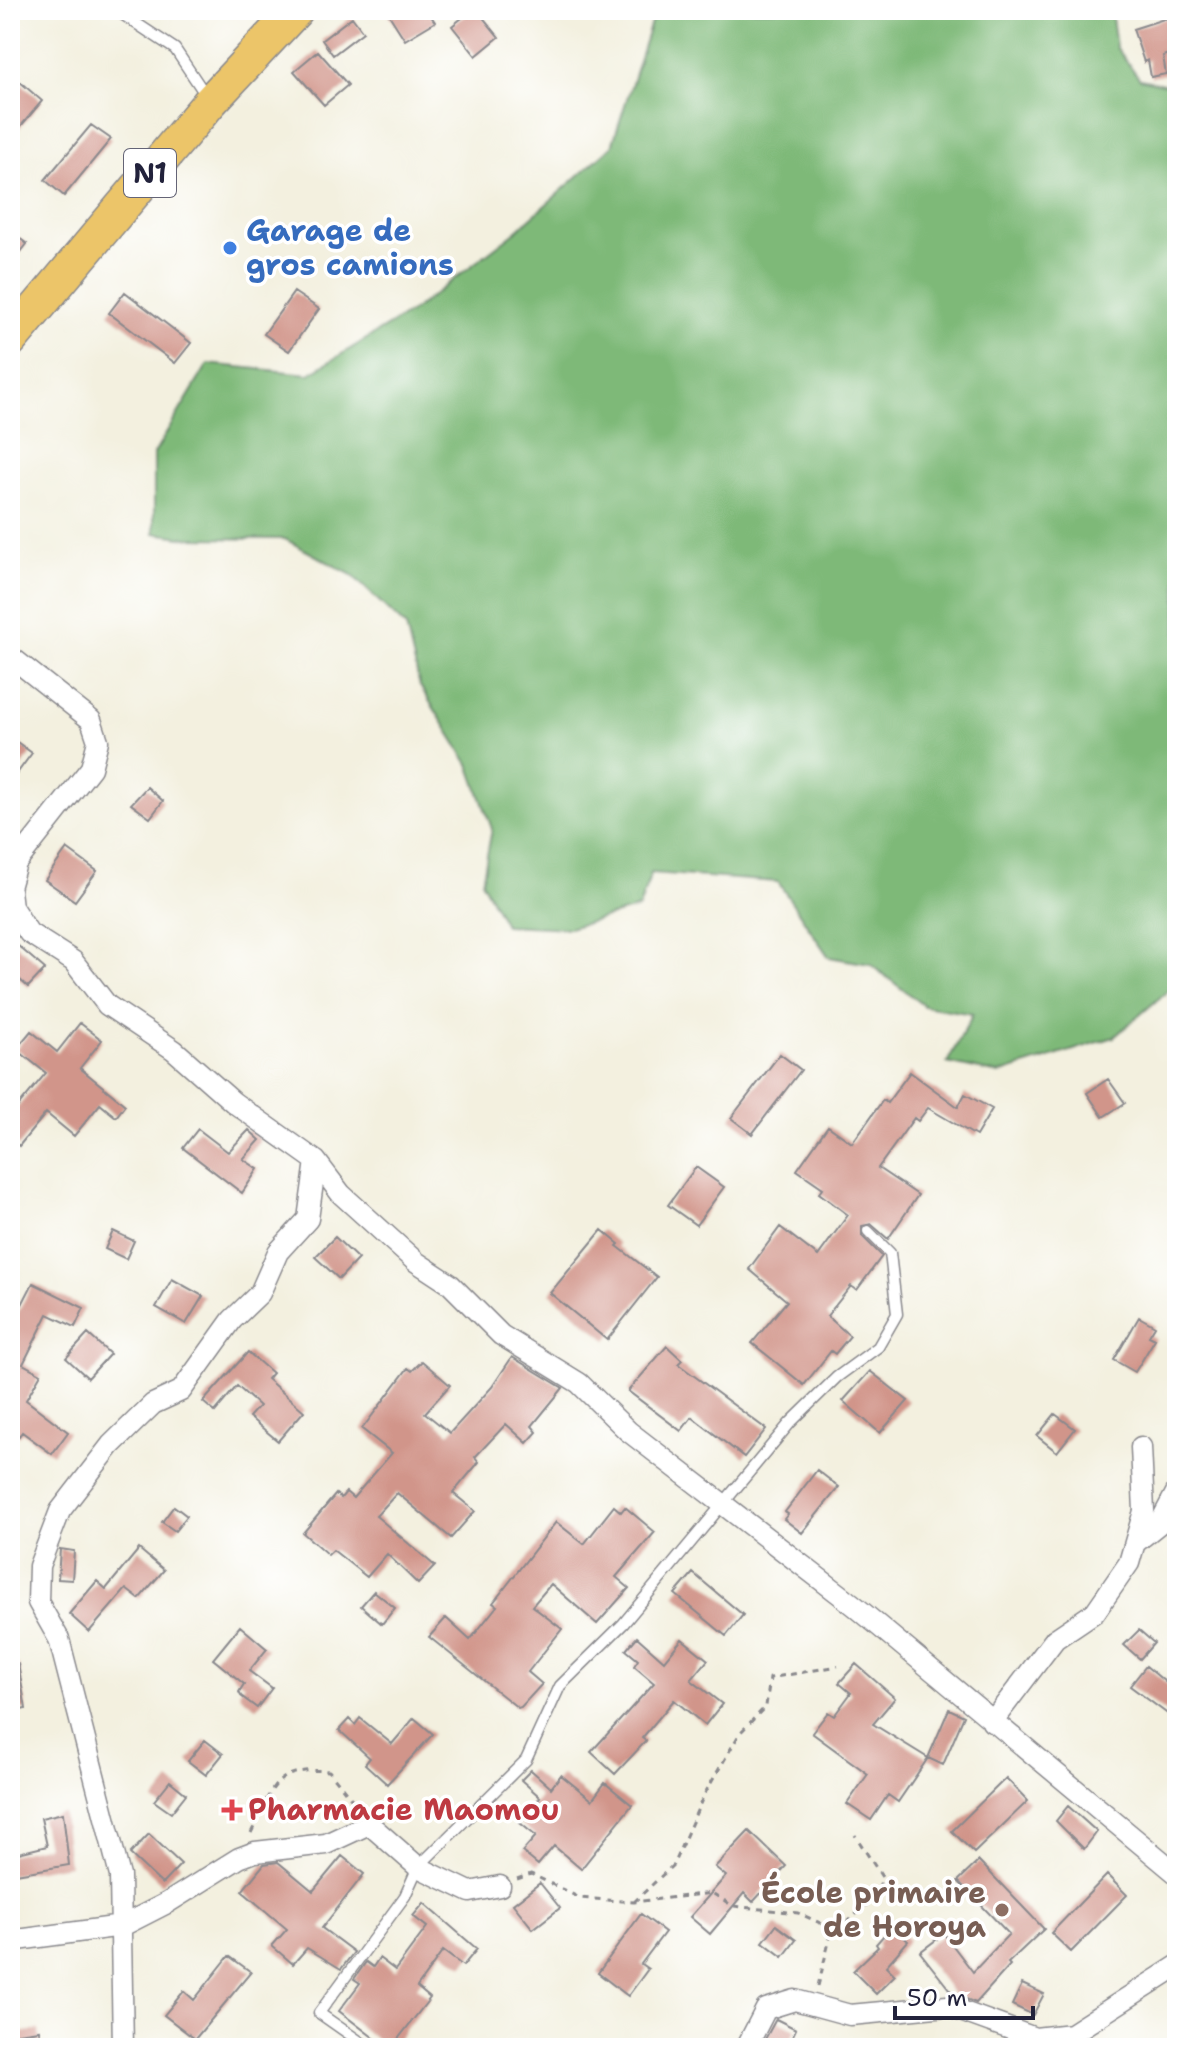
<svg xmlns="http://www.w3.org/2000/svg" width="1187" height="2058" font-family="'Shantell Sans',sans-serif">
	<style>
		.forest { fill: #7eb978; stroke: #506e5a; stroke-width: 2 }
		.building { fill: #d1958a }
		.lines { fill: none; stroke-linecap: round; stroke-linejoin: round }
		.service-casing { stroke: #8a898d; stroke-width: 13 }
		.minor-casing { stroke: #8a898d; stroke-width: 23 }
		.trunk-casing { stroke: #8a898d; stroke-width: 37 }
		.path { stroke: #8a898d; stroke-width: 3; stroke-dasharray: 6 6; stroke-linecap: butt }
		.service { stroke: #fff; stroke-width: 10 }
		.minor { stroke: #fff; stroke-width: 20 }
		.trunk { stroke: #ecc569; stroke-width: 34 }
		.shop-dot { fill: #3f7fe0; stroke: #fff; stroke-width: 3 }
		.health-dot { fill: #e0444e; stroke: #fff; stroke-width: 3 }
		.education-dot { fill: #8d6e63; stroke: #fff; stroke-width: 3 }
		.labels { text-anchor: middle; stroke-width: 7; stroke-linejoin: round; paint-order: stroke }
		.shield { fill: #fff; stroke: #646476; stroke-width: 2 }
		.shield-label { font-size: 28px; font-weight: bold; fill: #22223b }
		.shop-label { font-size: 30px; font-weight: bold; fill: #366cbe; stroke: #fff; text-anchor: start }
		.health-label { font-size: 30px; font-weight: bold; fill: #be3a42; stroke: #fff; text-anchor: start }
		.education-label { font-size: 30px; font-weight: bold; fill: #785e54; stroke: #fff; text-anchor: end }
	</style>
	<rect width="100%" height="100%" fill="#fff"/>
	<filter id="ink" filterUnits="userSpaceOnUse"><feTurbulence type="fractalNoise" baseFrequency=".0125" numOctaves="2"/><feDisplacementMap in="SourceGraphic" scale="16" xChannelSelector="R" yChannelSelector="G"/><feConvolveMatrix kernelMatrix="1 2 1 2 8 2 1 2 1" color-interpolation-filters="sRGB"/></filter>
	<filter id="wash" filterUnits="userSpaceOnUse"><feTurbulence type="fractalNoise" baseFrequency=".006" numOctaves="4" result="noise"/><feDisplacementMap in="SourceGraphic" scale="32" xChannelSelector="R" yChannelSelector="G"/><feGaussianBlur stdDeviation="1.8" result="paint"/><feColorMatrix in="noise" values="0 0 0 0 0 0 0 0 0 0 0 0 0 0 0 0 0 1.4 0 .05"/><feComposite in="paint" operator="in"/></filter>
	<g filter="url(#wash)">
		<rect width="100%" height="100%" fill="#f3f0df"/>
		<path class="forest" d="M655,10H1111L1116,47L1140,79L1177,87V983L1114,1037L999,1074L947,1063L973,1014L924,1006L870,964L829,957L778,882L651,873L639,908L569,928L505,925L482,882L492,829L469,764L420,686L406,627L352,575L285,539L188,538L154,533V454L208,364L309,374L414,310L515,232L612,146Z"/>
		<g id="blocks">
			<path class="building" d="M386,10H427L435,22L405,40Z
				M472,10H477L499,37L476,56L452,26Z
				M352,17L363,32L333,55L322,40Z
				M1167,18L1177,51L1163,56L1166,74L1151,77L1148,60L1144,62L1133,29Z
				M318,51L348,85L324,105L294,71Z
				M10,73L42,101L10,139Z
				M91,125L111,139L64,196L45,180Z
				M10,231L27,244L10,266Z
				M125,292L191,343L175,363L109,313Z
				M294,292L319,309L289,351L264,334Z
				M10,737L32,753L10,783Z
				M147,787L163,801L150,818L131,804Z
				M67,849L97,871L75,901L45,880Z
				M10,939L45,969L28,987L10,971Z
				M80,1023L102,1040L80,1068L125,1105L116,1117L100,1104L74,1136L46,1113L19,1146L10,1139V1116L46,1073L16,1049L31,1031L57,1052Z
				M780,1054L801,1070L752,1134L731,1118Z
				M910,1072L958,1107L965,1094L992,1109L976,1136L928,1108L918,1121L914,1118L878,1168L918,1195L888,1239L871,1224L862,1226V1236L882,1256L857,1290L851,1286L827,1316L850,1336L835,1354L831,1351L804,1385L752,1343L787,1301L749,1269L780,1227L818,1256L848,1215L819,1193L823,1188L797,1170L828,1126L852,1143L883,1100L887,1103Z
				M1108,1079L1125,1103L1103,1117L1087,1093Z
				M198,1129L228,1152L249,1130L260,1140L243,1159L258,1169L242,1193L183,1148Z
				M696,1167L724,1187L696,1225L668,1205Z
				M602,1230L619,1244L617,1246L657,1277L607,1340L550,1293Z
				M113,1231L134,1241L126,1259L105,1249Z
				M335,1237L358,1259L339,1279L315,1257Z
				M172,1279L203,1296L186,1324L156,1307Z
				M33,1283L84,1308L75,1327L48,1314L23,1364L41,1374L26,1400L68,1432L52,1454L22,1432L19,1436L10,1429V1328Z
				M1139,1317L1155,1326L1149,1336L1155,1339L1135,1372L1114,1360Z
				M88,1334L110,1354L88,1378L66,1358Z
				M667,1346L682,1360L678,1364L766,1429L744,1457L692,1417L681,1431L628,1391Z
				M248,1352L272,1373L267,1379L304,1411L278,1441L249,1417L259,1406L237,1386L215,1412L203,1402Z
				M512,1357L563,1388L532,1426L537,1432L527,1443L506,1424L475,1457L479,1462L453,1493L475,1511L451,1538L397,1493L376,1516L435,1566L418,1584L387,1554L367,1577L333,1550L328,1555L303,1533L336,1494L341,1498L346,1492L353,1498L392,1453L362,1429L408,1368L412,1371L422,1361L450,1385L425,1413L450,1433L492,1387Z
				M870,1371L908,1401L880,1433L843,1401Z
				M1055,1414L1075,1429L1057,1452L1037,1436Z
				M817,1470L839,1487L802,1533L784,1519L788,1514L785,1512Z
				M174,1506L187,1516L175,1531L162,1522Z
				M614,1506L621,1512L625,1507L655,1532L616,1577L629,1588L597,1624L551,1584L532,1606L562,1629L528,1672L542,1684L521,1707L518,1708L429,1637L446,1618L470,1640L497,1606L493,1603L556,1522L584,1544Z
				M60,1549L74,1551L72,1580L58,1579Z
				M139,1549L164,1570L139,1599L126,1589L89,1632L69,1614L97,1581L106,1589Z
				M693,1573L743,1615L726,1636L675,1594Z
				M374,1591L395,1608L382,1624L361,1606Z
				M240,1626L267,1649L249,1671L272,1688L257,1708L241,1696L239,1692L244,1684L213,1659Z
				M1139,1630L1154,1643L1140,1659L1124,1645Z
				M637,1637L664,1661L682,1639L708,1660L691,1680L722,1704L705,1725L674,1700L642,1738L646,1741L615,1774L591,1752L654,1683L634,1666L638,1660L626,1650Z
				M18,1664L26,1709L10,1712V1665Z
				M856,1664L895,1698L873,1724L928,1758L898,1802L888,1795L871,1820L847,1804L868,1774L812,1733L828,1712L834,1716L851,1693L839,1683Z
				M1146,1666L1177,1692V1721L1130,1686Z
				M949,1709L964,1716L943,1765L928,1758Z
				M360,1718L392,1744L414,1718L433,1734L387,1784L365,1764L370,1758L339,1730L349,1719L355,1725Z
				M205,1740L223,1754L206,1775L188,1761Z
				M531,1770L551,1788L561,1775L592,1800L605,1783L632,1805L581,1869L554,1846L538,1865L522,1852L536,1836L520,1823L540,1797L521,1780Z
				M1006,1778L1028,1801L974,1853L952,1831Z
				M170,1781L186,1794L171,1813L154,1801Z
				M1068,1806L1097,1832L1084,1849L1056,1821Z
				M63,1813L69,1865L10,1875V1855L47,1846L41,1818Z
				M749,1831L786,1866L753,1902L744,1893L710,1934L690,1917L726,1876L715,1867Z
				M149,1834L181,1864L162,1884L130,1854Z
				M342,1856L364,1874L322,1928L354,1952L341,1969L307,1948L293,1964L272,1946L287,1929L242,1891L264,1864L278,1862L313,1891Z
				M979,1861L1044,1929L1008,1963L1010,1965L976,2003L953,1994L920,1952L944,1934L973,1972L1009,1934L958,1881Z
				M1107,1875L1127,1895L1071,1952L1051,1933Z
				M540,1883L560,1908L533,1929L513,1904Z
				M424,1903L477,1949L463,1966L443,1951L417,1987L430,1998L391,2048H387L339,2011L360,1983L354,1979L366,1962L373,1967L379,1958L395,1970L427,1927L413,1916Z
				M641,1914L665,1932L641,1964L648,1969L628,1996L598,1973Z
				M776,1925L796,1940L783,1957L763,1942Z
				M892,1926L908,1941L886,1966L895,1975L876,1994L853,1971L878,1947L876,1944Z
				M229,1956L251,1972L195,2039L164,2015L184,1991L194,2000Z
				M1022,1984L1044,1994L1033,2015L1012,2005Z
				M776,2019L796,2029L787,2048H772L763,2043Z
				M39,2030L41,2048H10V2034Z"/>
		</g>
	</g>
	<g filter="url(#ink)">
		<use href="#blocks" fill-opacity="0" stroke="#8a898d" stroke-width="2"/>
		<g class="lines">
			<defs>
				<path id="service" d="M116,10L175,49L207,97
					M369,2048L319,2013L405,1896L418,1867L526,1760L560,1686L623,1624L790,1423L837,1377L878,1347L897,1314L890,1253L868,1231"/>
				<path id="minor" d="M10,656L91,720L98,741L91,768L16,863L10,884
					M10,890L12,907L29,933L73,961L107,1005L174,1050L233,1102L316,1161L341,1194L415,1261L450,1284L501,1335L579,1383L628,1431L855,1606L1177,1874
					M1135,1543L1160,1523L1177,1491
					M992,1722L1055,1639L1095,1612L1129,1563L1144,1511L1141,1447
					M10,1941L122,1926L167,1903L239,1858L255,1852L326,1844L369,1824L418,1867L470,1892L500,1886
					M123,2048L120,1876L59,1639L38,1602L39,1566L60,1511L111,1445L153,1404L181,1391L232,1320L260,1293L278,1252L308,1219L316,1161
					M746,2048L766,2009L795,2000L850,2015L947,2006L1035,2038
					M1027,2048L1035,2038L1071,2034L1177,1966"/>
				<path id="trunk" d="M10,340L210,102L296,10"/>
			</defs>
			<use href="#service" class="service-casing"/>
			<use href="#minor" class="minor-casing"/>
			<use href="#trunk" class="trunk-casing"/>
			<path class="path" d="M251,1833C273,1788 272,1767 329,1771L358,1807
				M517,1879L531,1874L580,1898L634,1902L712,1893L733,1906L798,1913L838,1931
				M634,1902L673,1865L704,1795L740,1733L766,1706L770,1678L838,1666
				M818,1986L830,1938L877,1895L882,1877L855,1835"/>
			<use href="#service" class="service"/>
			<use href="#minor" class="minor"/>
			<use href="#trunk" class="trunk"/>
		</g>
	</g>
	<circle class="shop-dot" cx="230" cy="248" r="8"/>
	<path class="health-dot" d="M228 1798h8v8h8v8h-8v8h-8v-8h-8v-8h8z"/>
	<circle class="education-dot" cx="1002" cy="1910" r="8"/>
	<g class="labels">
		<rect class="shield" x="124" y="149" width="52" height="48" rx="6"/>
		<g class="shield-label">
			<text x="150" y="183">N1</text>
		</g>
		<g class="shop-label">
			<text x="246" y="241">Garage de<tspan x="246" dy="34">gros camions</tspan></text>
		</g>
		<g class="health-label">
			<text x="248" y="1820">Pharmacie Maomou</text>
		</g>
		<g class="education-label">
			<text x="986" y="1903">École primaire<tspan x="986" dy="34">de Horoya</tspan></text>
		</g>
	</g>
	<rect width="1187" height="2058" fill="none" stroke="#fff" stroke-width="40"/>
	<path d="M895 2006v12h138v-12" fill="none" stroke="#22223b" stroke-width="4"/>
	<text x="907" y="2006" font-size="24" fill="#22223b" stroke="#ffffff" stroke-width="6" paint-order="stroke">50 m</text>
</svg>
